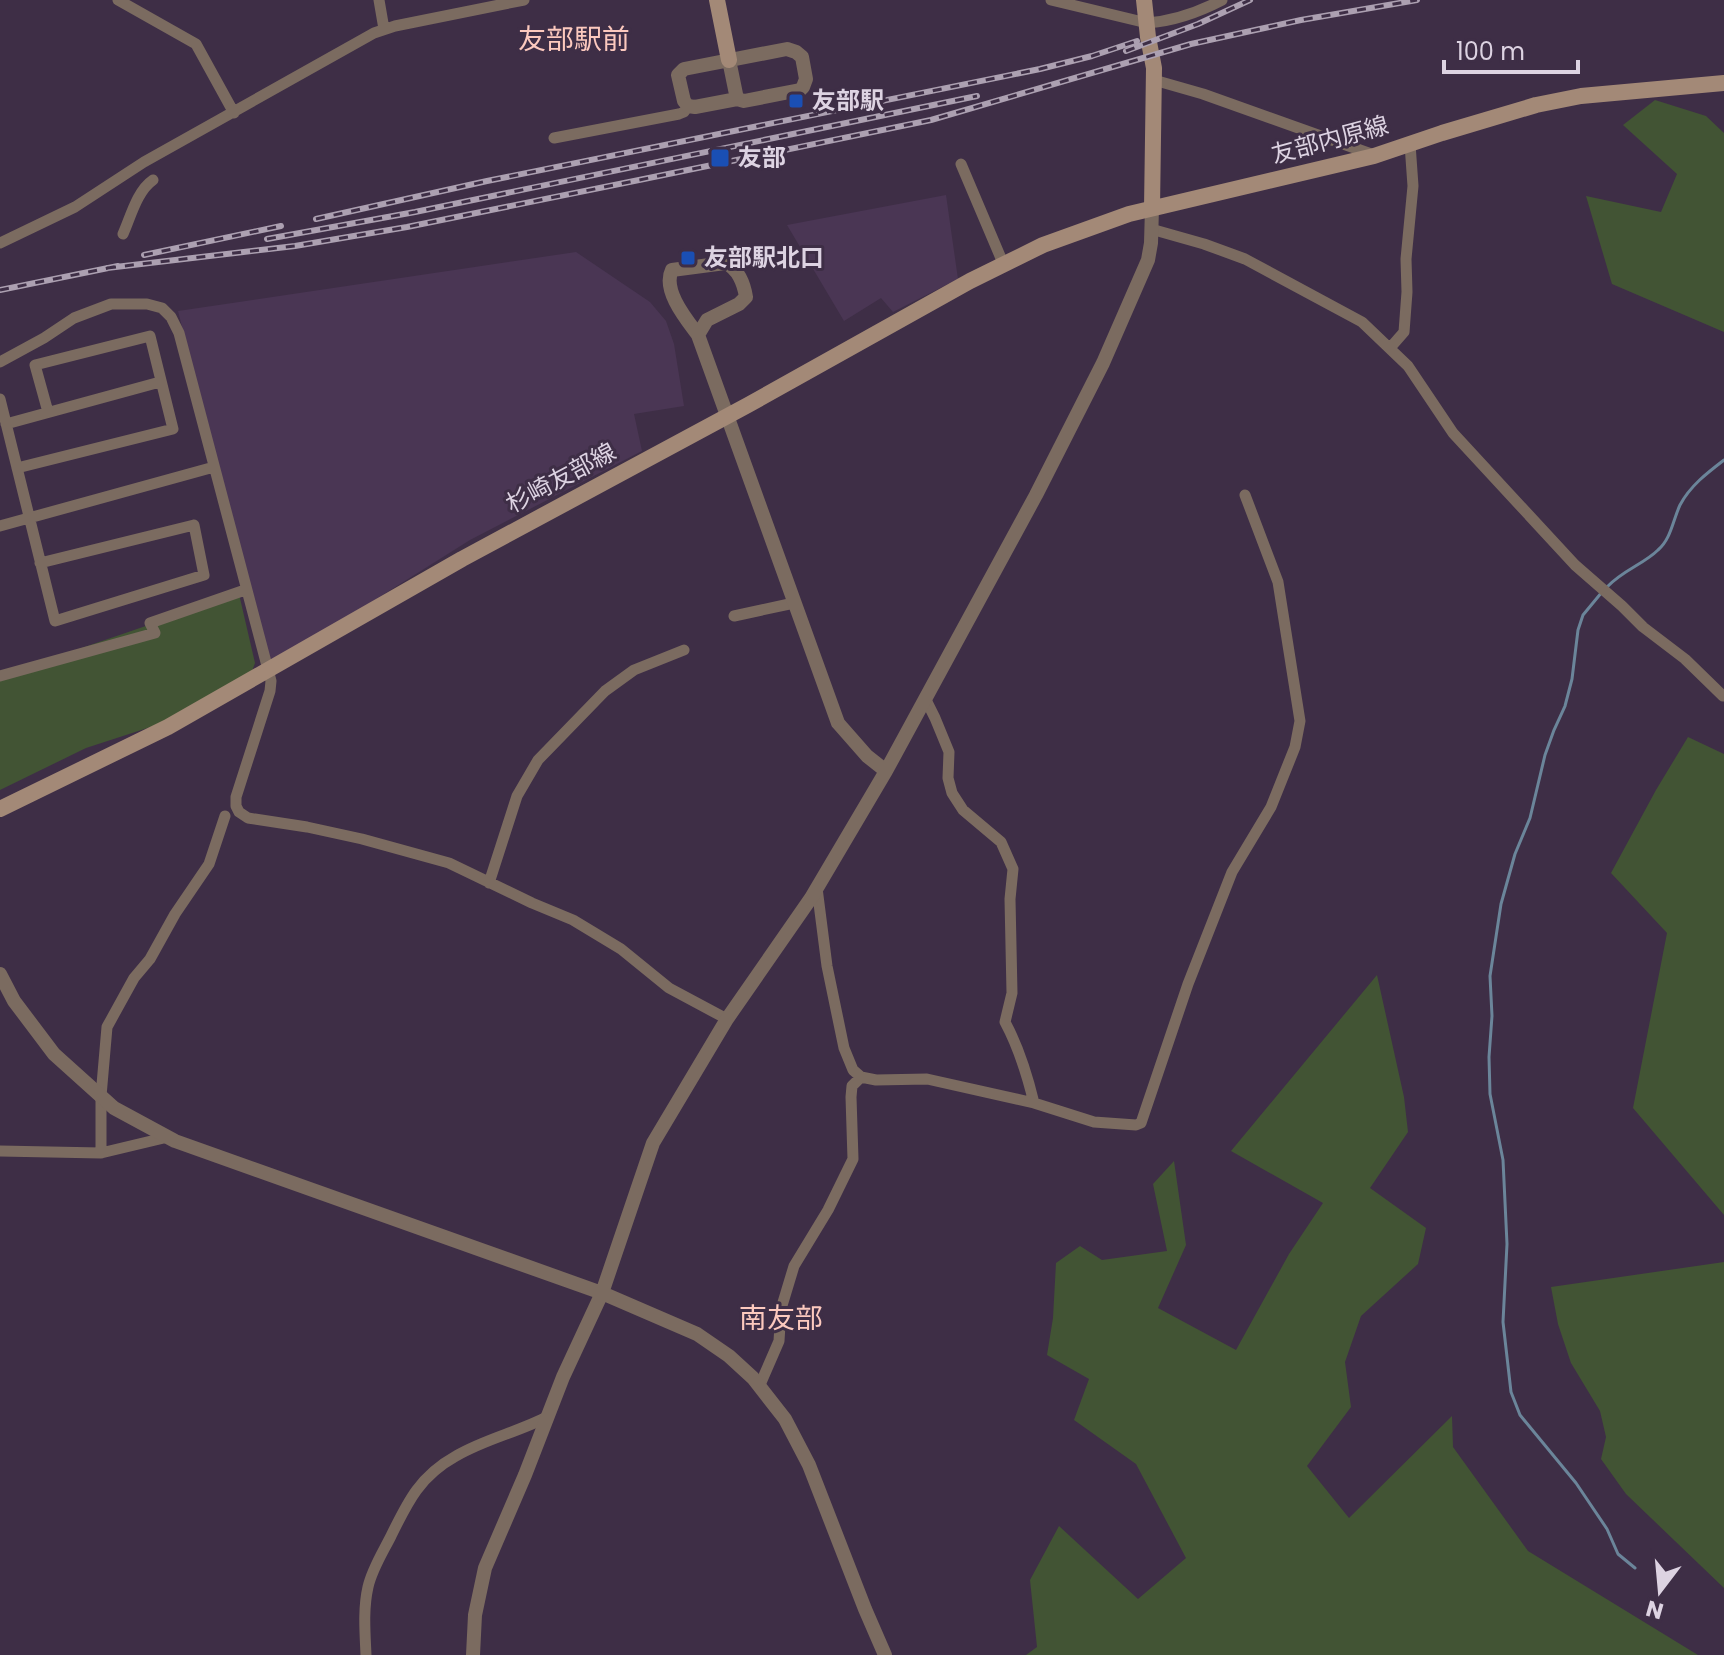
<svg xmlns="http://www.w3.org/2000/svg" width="1724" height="1655" font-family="Poppins,'Noto Sans JP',sans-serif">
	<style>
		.built { fill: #4a3654 }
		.green { fill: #425434 }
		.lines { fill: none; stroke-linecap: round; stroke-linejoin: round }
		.stream { stroke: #6b859a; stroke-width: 3 }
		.minor { stroke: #7b6b60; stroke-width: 11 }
		.tertiary { stroke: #7b6b60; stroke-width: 14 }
		.secondary { stroke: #a38977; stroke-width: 16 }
		.rail-casing { stroke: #aca0b1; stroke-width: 6 }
		.rail { stroke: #3e2e46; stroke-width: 3; stroke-dasharray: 9; stroke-linecap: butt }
		.transit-dot { fill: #1a4fb4; stroke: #3e2e46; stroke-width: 3 }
		.labels { text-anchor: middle; stroke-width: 6; stroke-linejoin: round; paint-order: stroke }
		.poi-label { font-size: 24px; font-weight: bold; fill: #ddd3e2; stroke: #3e2e46; text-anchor: start }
		.street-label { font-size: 24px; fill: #ddd3e2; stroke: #3e2e46 }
		.quarter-label { font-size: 28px; fill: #fcc9be; stroke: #3e2e46 }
	</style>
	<rect width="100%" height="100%" fill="#3e2e46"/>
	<path class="built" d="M946,195L958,279L893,312L881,298L844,321L787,225Z
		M576,252L650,302L666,321L674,344L684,406L634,414L642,451L470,540L276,662L266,656L178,311Z"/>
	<path class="green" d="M1655,100L1706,116L1724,133V332L1612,284L1586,196L1661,212L1677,174L1623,125Z
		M239,594L255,663L252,671L166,722L86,748L0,790V676Z
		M1688,737L1724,754V1215L1633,1108L1667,933L1611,873L1656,790Z
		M1377,975L1404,1097L1408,1132L1370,1188L1426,1228L1418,1264L1361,1316L1345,1362L1351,1407L1307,1466L1349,1518L1452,1416L1453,1447L1528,1551L1698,1655H1026L1037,1647L1030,1580L1059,1526L1138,1599L1186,1558L1136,1464L1074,1420L1089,1379L1047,1355L1053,1318L1056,1263L1080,1246L1102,1260L1167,1251L1153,1184L1174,1161L1186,1245L1158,1308L1236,1350L1289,1254L1323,1203L1231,1151Z
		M1724,1262V1588L1626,1494L1601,1459L1606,1437L1600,1411L1571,1363L1558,1324L1551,1287Z"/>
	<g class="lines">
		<path class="stream" d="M1607,587C1623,570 1644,564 1658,550C1671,539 1673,520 1680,505C1690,486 1707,473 1724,460
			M1602,592L1583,615L1578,630L1572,679L1565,706L1554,730L1545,755L1530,818L1515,854L1501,904L1490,976L1492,1016L1489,1057L1490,1094L1503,1160L1507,1244L1503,1322L1511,1392L1520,1415L1576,1483L1607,1529L1618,1554L1635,1568"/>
		<path class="minor" d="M118,0L196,44L234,113
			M379,0L384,29
			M1051,0L1147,23C1173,21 1199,12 1222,0
			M1154,80L1203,94L1374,155
			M554,138L679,114L684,112L688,106
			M961,164L1003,263
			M1151,229L1204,244L1245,259L1362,322L1408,366L1453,433L1575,565L1622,606L1643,627L1685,659L1723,696
			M123,234C131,216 137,191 153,180
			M0,243L75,207L144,162L374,33L395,26L524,0
			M1390,348L1404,332L1407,292L1406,259L1413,186L1410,144
			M0,362L44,338L74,318L111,304H147L162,308L171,317L179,333L271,681L270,691L236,797V806L239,812L248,818L307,827L362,839L449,863L532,903L573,920L621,949L669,988L727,1019
			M0,399C18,473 36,547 55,621L204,575L194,525L40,563
			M6,424L160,382
			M17,468L173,429L150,336L35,365L48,412
			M0,526L214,467
			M734,616L794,603
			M0,676L155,633L150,623L245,590
			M925,698L935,718L949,752L948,778L952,793L963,810L1001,842L1013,869L1010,899L1012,993L1005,1022C1019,1048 1027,1074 1034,1103
			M489,883L517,796L538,760L605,691L634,670L684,650
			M817,888L827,966L844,1048L853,1070L861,1077L876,1080L927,1079L1034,1103L1094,1122L1136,1125L1141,1123L1188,984L1232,872L1271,807L1295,747L1300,721L1278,582L1245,495
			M0,1151L101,1153L168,1137
			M101,1153V1096L107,1027L134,978L150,959L175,914L209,864L225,816
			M759,1387L779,1341L781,1309L794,1266L828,1210L853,1159L851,1097L852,1086L861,1077
			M366,1655C365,1632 363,1609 368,1587C372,1569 383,1552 391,1536C408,1501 420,1476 456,1456C485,1439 518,1432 547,1417"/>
		<path class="tertiary" d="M787,49L796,52L802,57L806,79L803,87L800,90L744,101L737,99L695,107L688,106L684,101L678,75L684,69Z
			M729,60L737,99
			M698,335L707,320L739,304L746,297C744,284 738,268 725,263L672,270C662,290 686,319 698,335L838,723L867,756L886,771
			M0,974L14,1001L54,1054L114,1108L175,1141L602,1293L697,1334L729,1356L753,1378L785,1419L809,1465L865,1609L885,1655
			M473,1655L475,1615L485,1568L525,1475L563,1377L602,1293L653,1143L727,1019L811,898L886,771L1036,495L1103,363L1148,260L1151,243L1152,208"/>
		<path class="secondary" d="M717,0L729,60
			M1144,0L1148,37L1154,68L1152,208
			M0,809L168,727L462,559L748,405L970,281L1043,245L1129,214L1374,156L1442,133L1536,105L1581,96L1724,83"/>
		<defs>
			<path id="rail" d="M1126,51L1198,24L1250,0
				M316,219L487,181L1040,69L1092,56L1137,41
				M267,239L415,212L977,96
				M144,255L281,226
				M107,268L295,246L407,227L639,180L931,120L1191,44L1301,20L1417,0
				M0,290L118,266"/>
		</defs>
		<use href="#rail" class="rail-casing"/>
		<use href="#rail" class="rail"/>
	</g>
	<g class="transit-dot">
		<rect x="788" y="93" width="16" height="16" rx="4"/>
		<rect x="710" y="148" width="20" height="20" rx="4"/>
		<rect x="680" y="250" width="16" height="16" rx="4"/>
	</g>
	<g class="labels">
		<g class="poi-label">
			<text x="812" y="109">友部駅</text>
			<text x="738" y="166">友部</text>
			<text x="704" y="266">友部駅北口</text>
		</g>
		<g class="street-label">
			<text transform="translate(1330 140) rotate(-15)" y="8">友部内原線</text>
			<text transform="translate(561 478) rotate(-28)" y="8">杉崎友部線</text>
		</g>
		<g class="quarter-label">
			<text x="574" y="49">友部駅前</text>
			<text x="781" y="1328">南友部</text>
		</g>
	</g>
	<g transform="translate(1660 1591) rotate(196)" stroke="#3e2e46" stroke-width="6" paint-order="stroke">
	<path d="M0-6L14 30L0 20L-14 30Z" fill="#ddd3e2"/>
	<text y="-12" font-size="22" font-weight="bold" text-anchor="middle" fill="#ddd3e2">N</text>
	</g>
	<path d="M1444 60v12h134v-12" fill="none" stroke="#ddd3e2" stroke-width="4"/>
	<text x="1456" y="60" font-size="24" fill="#ddd3e2" stroke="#3e2e46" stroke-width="6" paint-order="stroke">100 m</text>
</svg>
